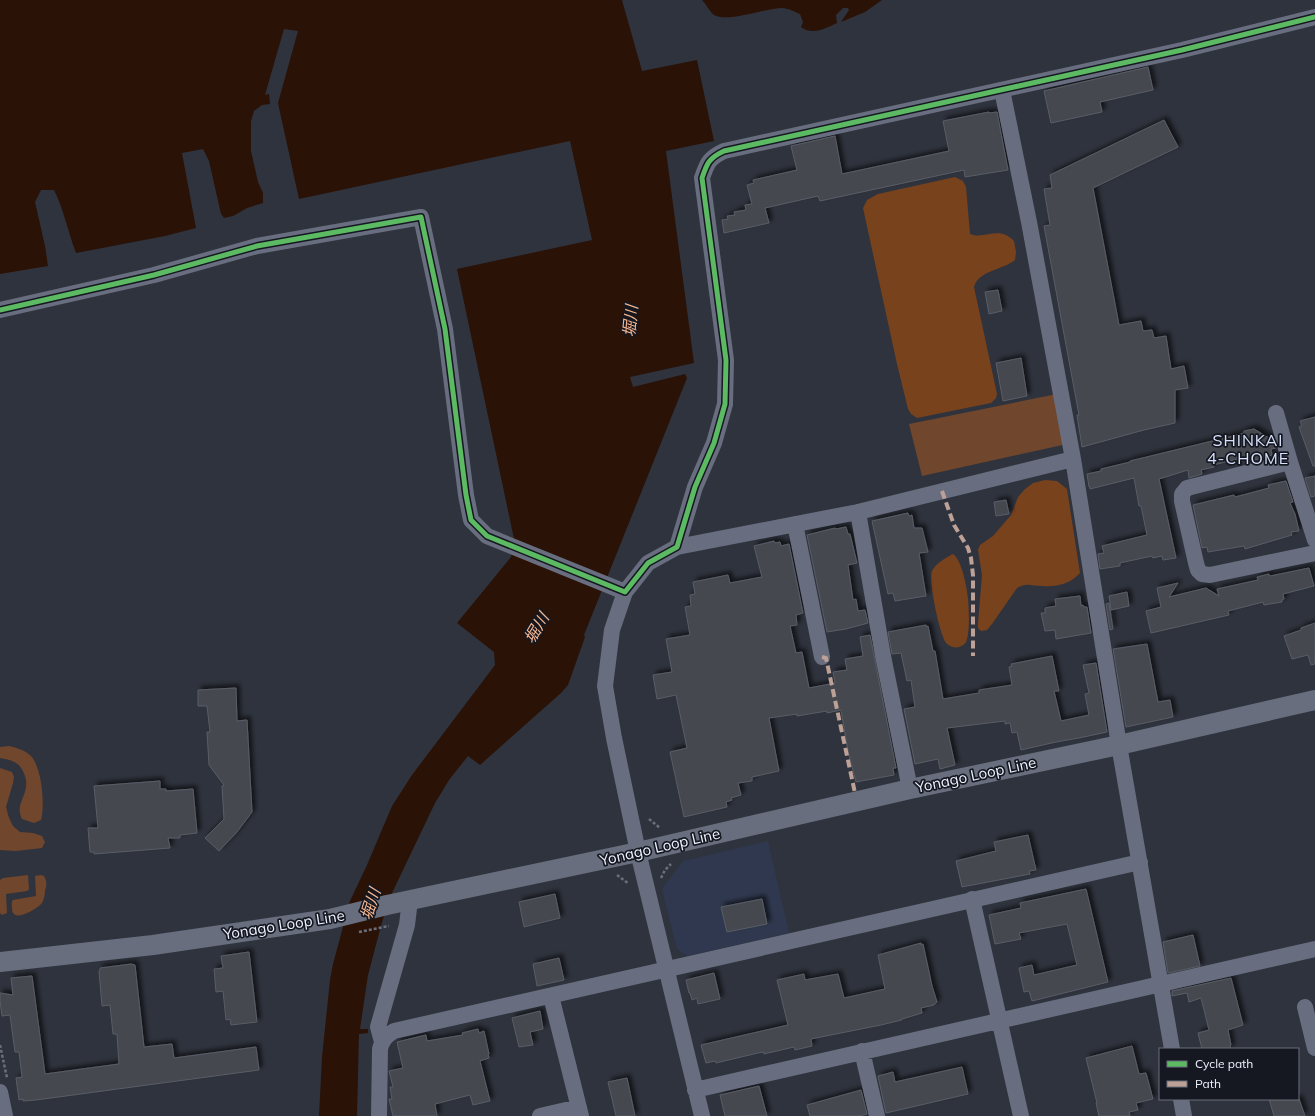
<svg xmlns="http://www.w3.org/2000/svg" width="1315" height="1116" font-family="Mulish,'Noto Sans JP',sans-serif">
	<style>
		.built { fill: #2f384e }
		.green { fill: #70462d }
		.forest { fill: #78421d }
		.water { fill: #2a1206 }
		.building { fill: #454850; stroke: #595d66; filter: url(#shadow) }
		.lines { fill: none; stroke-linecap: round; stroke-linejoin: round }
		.path { stroke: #6b6f7b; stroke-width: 2.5; stroke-dasharray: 3 2; stroke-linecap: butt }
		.minor { stroke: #686e7f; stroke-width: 16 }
		.major { stroke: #686e7e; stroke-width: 20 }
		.quiet { stroke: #bda197; stroke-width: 4; stroke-dasharray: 8 4; stroke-linecap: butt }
		.cycleway-casing { stroke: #151821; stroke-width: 8 }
		.cycleway { stroke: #5cba63; stroke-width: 5 }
		.labels { text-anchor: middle; stroke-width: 3.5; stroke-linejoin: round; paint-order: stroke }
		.street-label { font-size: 15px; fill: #edf2ff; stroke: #151821 }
		.water-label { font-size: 16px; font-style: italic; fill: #fab78f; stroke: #151821 }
		.neighbourhood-label { font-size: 16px; letter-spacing: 1px; fill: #d8e2fb; stroke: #151821 }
	</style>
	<defs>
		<filter id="shadow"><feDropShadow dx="3.5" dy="-3.5" stdDeviation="2" flood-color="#0009"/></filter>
	</defs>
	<rect width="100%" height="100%" fill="#2f333d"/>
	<path class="built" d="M768,841L789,933L687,956L677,949L662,889L683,861Z"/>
	<path class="green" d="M1057,394L1067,444L922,476L909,424Z
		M9,746C17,748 25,750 31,756C42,768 45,805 41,820L34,823L22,819C13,801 34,793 23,771C18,761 10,760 0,758V747Z
		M0,768L12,772L14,777L13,783L6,807L9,818L13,826L20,832L33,833L42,836L45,842L42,848L16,851L0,850Z
		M28,875L29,889L27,891L6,894L7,913L2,915L0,913V880L3,878Z
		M41,875L44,876C47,882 47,884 45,891C45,895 44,899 42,903C37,909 13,924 12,909C12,905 11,903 13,900L36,896L35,876Z"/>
	<path class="forest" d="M955,177L963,181L966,187L970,234C986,240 998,225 1014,241L1016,252L1015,260C1003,270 979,270 974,287L997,394L996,398L991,403L917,418L911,414L908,409L897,364L863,208L867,200L878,194Z
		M1045,480L1057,481L1067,489L1080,573C1070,584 1057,587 1042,586C1032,586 1026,582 1017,588L992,624L987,630L981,631L978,628V623L982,575L978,550L980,545L993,536L1011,515L1018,497L1025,489L1033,483Z
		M953,554C962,560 967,589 968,599C969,607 970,635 966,642C965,644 962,646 959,647C955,648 951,647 947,644C940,638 928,580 932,571C935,564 947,557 953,554Z"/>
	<path class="water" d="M0,0H622L642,71L697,60L714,141L666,151L694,363L630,377L633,387L685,374L687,378L584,635L585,637L568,685L561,693L480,765L468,756L449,780L435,803L392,893L382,922L368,975L360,1029H368V1033L359,1034L357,1116H319L322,1057L330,980L333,964L350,901L367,865L392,806L412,775L495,665L494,652L457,623L511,557L514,539L457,269L592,240L570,141L299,199L278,103L298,31L284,29L265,95L269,94L270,104L262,105L254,111L251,121V151L258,182L263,193V203L247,208L233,216L224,218L221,214L209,161L203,149L182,153L196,228L165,236L76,253C68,232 64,210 54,190H41L35,202L45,246L48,266L0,274Z
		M702,0H882L865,12L841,22L849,10L848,8H843L836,15L837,23C826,28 813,36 801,27L803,22L800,14C795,12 788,8 782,8C765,8 728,23 714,15C710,12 706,4 702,0Z"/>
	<path class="building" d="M1148,67L1153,90L1100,102L1102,112L1051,123L1044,91Z
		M989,112V113L997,112L1008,170L965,177L964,170L820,201L818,196L765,208L769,223L724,233L722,220L728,219L727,216L735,215L734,212L746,210L745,205L752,204L747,185L754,183L753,180L797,170L791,146L835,136L842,174L949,151L943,121Z
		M1164,120L1178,147L1093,188L1119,325L1141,321L1143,331L1152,330L1154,338L1166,336L1171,369L1184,366L1188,388L1175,390V423L1144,430L1082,447L1077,415H1079L1044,226L1050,225L1044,189L1052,188L1050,175Z
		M998,290L1002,311L989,314L985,292Z
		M1021,358L1027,396L1003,401L996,363Z
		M1315,417V466H1313L1299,427L1302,425L1300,421Z
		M1254,429L1274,441L1276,448L1271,449L1272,455L1251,461L1250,456L1213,465L1214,467L1201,470L1202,474L1189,478L1188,470L1159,479L1176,558L1163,560L1162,556L1153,558L1152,556L1120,563V566L1100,569L1098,554L1104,553L1102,546L1147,535L1141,506H1139L1134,478L1090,489V487H1089L1087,474L1101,471V469L1130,462V461L1237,435L1244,433V431Z
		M1315,476V496L1311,497L1305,478Z
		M1286,481L1293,502L1290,503L1295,514L1299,531L1291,532L1292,535L1245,549L1244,546L1208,552L1207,547L1202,548L1193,505L1234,495L1235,497L1269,488L1268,485Z
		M1006,500L1009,514L996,516L994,502Z
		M908,513L909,516L912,515L914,528H922L928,552L919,553L926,596L895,601L893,593L888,594L872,521Z
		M846,527L848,534H850L857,563L848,565L853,600L856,599L858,611L865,610L868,623L846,629L827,632L807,535L835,528L836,529Z
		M774,541L775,543L780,542L781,546L789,544L803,613L796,615L797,625L790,626L796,653L802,652L809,688L835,683L833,672L847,670L845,659L863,656L860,637L870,635L896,768H893L894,775L856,782L848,751L841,710L827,713V711L797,716V714L769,718L779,771L752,777V781L738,783L741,795L731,798L732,800L726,802L727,807L684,817L670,752L687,748L676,695L657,699L653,675L672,672L666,639L690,635L685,607L691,606L690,595L695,594L693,582L728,575L730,583L762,577L754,546Z
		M1309,568L1314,586L1283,594L1284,599L1282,600V602L1264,605L1263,602L1228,611L1229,615L1151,633L1146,611L1161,607L1157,588L1178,583L1169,597L1206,588L1219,596L1217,589L1258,580L1257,577L1269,574L1270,576Z
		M1127,592L1129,606L1111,610L1109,596Z
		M1080,596L1081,606L1083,605L1084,607H1087L1091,633L1056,639L1055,630L1045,631L1041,613H1045V608L1056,606L1055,599Z
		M1109,603L1113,629L1110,630L1106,604Z
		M1315,623V664L1311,665L1308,655L1292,659L1284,636L1301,630V628Z
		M926,625V627L928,626L933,651H935L943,699L979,693V690L1012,685L1009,667L1012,666L1011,664L1052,656L1059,691H1054L1061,721L1089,715L1085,694L1089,693L1083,665L1096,663L1107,732L1079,738L1056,742L1021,750L1017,732L1012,733L1010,723L1005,724V721L947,728L955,765L940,769L938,759L915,764L904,709L915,707L911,680L907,681L901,653L892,654L888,632Z
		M1147,644L1158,702L1170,700L1173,717L1126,727L1113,649Z
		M236,688L237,721L247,720L252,812L237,832L219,851L205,838L224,819L222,786L224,785L209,765L207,732H210L207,706H198V690Z
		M160,781V789H166V791L193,789L197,833L180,835V838H168L170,848L94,854V852H90L88,828H98L94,786Z
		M1028,835L1036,870L1029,871L1030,874L962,887L956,861L996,851L994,842Z
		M1086,889L1108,982L1032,1001L1029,991L1024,992L1019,968L1032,965L1034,975L1077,965L1067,924L1019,933L1021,939L995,944L989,915L1021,908L1020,903Z
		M555,894L560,918L524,927L519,902Z
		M762,899L767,924L727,932L721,907Z
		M1193,935L1200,966L1168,973L1163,942Z
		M921,943V945L923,944L932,986L937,1002L934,1005L921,1008L922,1013L902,1019V1020L881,1025L811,1039L812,1046L795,1050L794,1047L764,1054V1052L758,1053L716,1063L715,1061L706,1063L701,1045L788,1025L777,980L804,974L805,980L838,974L844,998L885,989L878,955Z
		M249,952L257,1022L231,1025L230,1019L226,1020L223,991L216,992L214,969L223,968L221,956Z
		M559,958L564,980L537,986L533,964Z
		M131,964L135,965L144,1047L172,1044L174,1058L256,1047L259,1070L36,1100L23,1101V1099L19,1100L16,1078L22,1077L19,1052H15L10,1015L2,1016L0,1001V993L13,995L11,978L32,976L45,1074L119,1064L117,1034H113L110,1005L102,1006L99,971L100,970V968Z
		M714,973L720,999L698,1004L697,998L692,1000L690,993H689L686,980Z
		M1231,978L1243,1025L1228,1030L1231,1045L1230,1046L1231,1049H1202L1198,1033L1209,1030L1201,998L1189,1002L1187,993L1172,996V991Z
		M540,1011L543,1029L530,1032L533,1045L519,1047L512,1018Z
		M478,1029L479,1033L484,1031L489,1054H488L489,1058L480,1061L490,1101L473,1105L470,1095L435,1104L437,1116H393L389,1099H392L390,1087H393L389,1071L403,1068L397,1042L426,1035L427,1041L463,1035L462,1033Z
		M1132,1046L1139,1074L1146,1073L1153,1099L1136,1103L1138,1110L1129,1112L1130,1116H1099L1096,1103H1097L1086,1058Z
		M962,1067L968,1094L886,1113L878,1076L893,1072L895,1082Z
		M627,1078L635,1116H616L608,1082Z
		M759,1086L767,1116H725L720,1095Z
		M861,1090L867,1114L858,1116H810L807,1105Z
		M1269,1099H1299L1305,1116H1274Z"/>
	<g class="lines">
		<path class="path" d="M649,819L660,828
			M617,875L629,884
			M661,878L665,870L671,864
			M359,932L389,926
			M0,1045L7,1078"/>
		<path class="minor" d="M1002,90L1029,222L1073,459L1119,745L1172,1049
			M0,310L154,275L257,246L421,217L445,329L466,495L471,520L487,536L625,592
			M1276,413L1290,462L1315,540
			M1290,462L1187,488L1182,494V501L1196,563L1198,570L1202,574L1210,575L1315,553
			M858,512L883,656L910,789
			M795,524L822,657
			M677,547L695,487L714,443L725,404L726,360L702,178C707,163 709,158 724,151L1182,50L1315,17
			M972,899L1021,1116
			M551,996L581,1116
			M1305,1007L1315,1048
			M382,1042L378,1027L407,925L410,900
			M862,1051L877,1116
			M695,1090L1315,949
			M0,1092L5,1116
			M1181,1099L1184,1116
			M379,1116L380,1049C382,1040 386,1036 394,1031L1140,862
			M540,1116L579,1107
			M702,1116L638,852L614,738L605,686L612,630L625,592L648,563L677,547L858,512L1073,459"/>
		<path class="major" d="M0,962L153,945L330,919L387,905L638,852L910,789L1119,745L1315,700"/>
		<path class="quiet" d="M942,491L954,525L968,548L971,558L973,575V656
			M822,657L826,658L855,793"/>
		<defs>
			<path id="cycleway" d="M0,310L154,275L257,246L421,217L445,329L466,495L471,520L487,536L625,592L648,563L677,547L695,487L714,443L725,404L726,360L702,178C707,163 709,158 724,151L1182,50L1315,17"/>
		</defs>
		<use href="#cycleway" class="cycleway-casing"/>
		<use href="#cycleway" class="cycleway"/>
	</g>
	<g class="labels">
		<g class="street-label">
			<text transform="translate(976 775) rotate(-12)" y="5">Yonago Loop Line</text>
			<text transform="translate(660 847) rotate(-13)" y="5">Yonago Loop Line</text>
			<text transform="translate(284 925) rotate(-9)" y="5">Yonago Loop Line</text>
		</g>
		<g class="water-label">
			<text transform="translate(630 321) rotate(-85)" y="6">堀川</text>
			<text transform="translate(536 628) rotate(-59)" y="6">堀川</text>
			<text transform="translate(370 904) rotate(-72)" y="6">堀川</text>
		</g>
		<g class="neighbourhood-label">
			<text x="1248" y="446">SHINKAI<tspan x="1248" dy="18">4-CHOME</tspan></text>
		</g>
	</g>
	<rect x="1159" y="1048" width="140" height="52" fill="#151821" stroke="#6b6f7a"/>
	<rect x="1167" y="1061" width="20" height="6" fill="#5cba63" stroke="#6b6f7a"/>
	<text x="1195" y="1068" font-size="12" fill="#edf2ff">Cycle path</text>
	<rect x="1167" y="1081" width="20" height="6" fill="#bda197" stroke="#6b6f7a"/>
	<text x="1195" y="1088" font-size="12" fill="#edf2ff">Path</text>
</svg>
